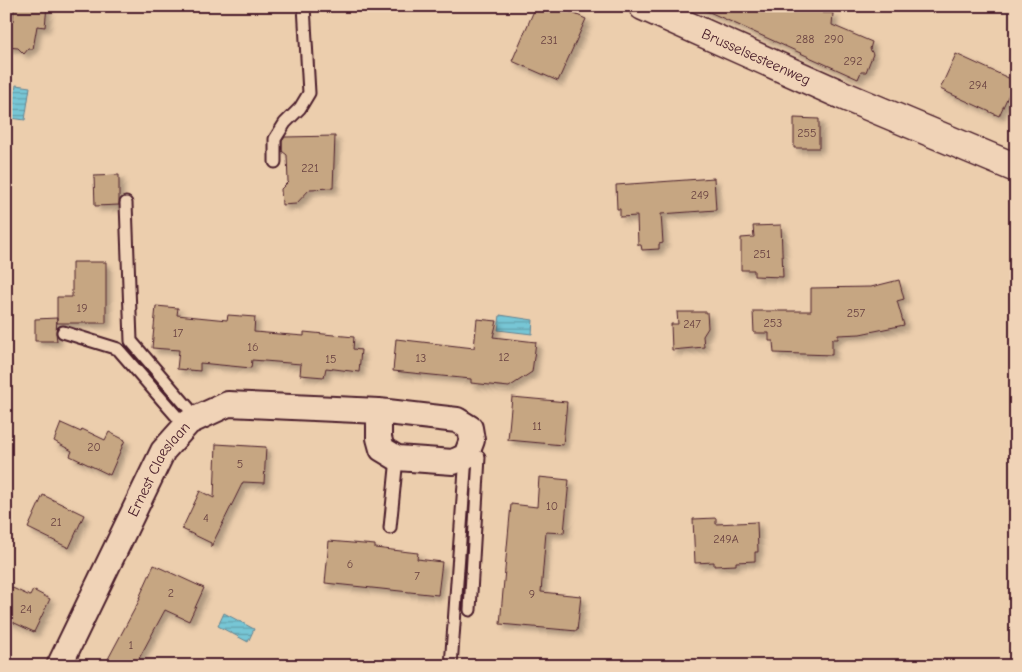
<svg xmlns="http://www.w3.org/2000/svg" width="1022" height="672" font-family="'Comic Neue',sans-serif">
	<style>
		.water { fill: url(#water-rules); stroke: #658391 }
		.building { fill: #c6a682; stroke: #4a1f2b; filter: url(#shadow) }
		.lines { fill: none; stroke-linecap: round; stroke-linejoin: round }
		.lane-casing { stroke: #4a1f2b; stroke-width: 15 }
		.street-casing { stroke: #4a1f2b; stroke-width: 28 }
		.secondary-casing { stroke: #4a1f2b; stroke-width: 31 }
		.lane { stroke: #f0d3b7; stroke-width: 11 }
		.street { stroke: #f0d3b7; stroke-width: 24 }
		.secondary { stroke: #f0d3b7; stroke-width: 28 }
		.labels { text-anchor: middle; stroke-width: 4.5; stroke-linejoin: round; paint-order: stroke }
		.number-label { font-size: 12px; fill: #694141 }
		.street-label { font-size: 15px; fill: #4a1f2b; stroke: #f0d3b7 }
	</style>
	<defs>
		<pattern id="water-rules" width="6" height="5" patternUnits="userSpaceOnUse" patternTransform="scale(1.25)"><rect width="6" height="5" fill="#77c6d5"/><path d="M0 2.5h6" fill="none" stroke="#64a0ad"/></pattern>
		<filter id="shadow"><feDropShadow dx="4.5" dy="4.5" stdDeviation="2.5" flood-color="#0004"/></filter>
	</defs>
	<rect width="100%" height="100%" fill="#eccead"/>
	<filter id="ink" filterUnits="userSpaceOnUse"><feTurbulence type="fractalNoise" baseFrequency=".02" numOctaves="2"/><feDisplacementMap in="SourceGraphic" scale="10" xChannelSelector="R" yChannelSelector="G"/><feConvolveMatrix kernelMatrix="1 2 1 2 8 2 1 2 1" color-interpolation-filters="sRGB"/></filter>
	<g filter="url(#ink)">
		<path class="water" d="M16,85L30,87L25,120L11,118Z
			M500,315L533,320L532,334L498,330Z
			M224,613L254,629L248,642L218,626Z"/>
		<path class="building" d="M14,6H47L45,27L37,26L33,49H28L24,54L18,48L6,47V21H13Z
			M536,6H557L586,19L558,81L512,61Z
			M696,6H823V13H833L832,25L872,42L870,49L873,54L866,72H861L858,79Z
			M956,54L1015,81L999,116L940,89Z
			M794,118L819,119V148H794Z
			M335,136L333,188L310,189L296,204L282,205L281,189L288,182L287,155L282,151V141L285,137Z
			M119,175V205L95,206L94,176Z
			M714,178L716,210L661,214L663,243L659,244V249L642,250L641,245H638L637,216L620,217V209H617L616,185Z
			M781,225L783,277L754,276V270H741V238L754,237L753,226Z
			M72,262H106V323H57V297H72Z
			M899,280L904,299L897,301L904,325L860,334L838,335V339H832V355L774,353L773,341H769V333H754L753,311H811V288L871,287Z
			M156,306L178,308L177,315L227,320L228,315L255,317L254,332L304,336V332L354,337L353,349L361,350L359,372L326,368L324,377L300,375L301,364L252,360L251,368L200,363V371L177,369L179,350L152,348Z
			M677,312H707L708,328L703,336L704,347L672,350L671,324H678Z
			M57,318L56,333L57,341H35V319Z
			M477,319L497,321L493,337L536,342L532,372L509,387L471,383V379L393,371L396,339L474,348Z
			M512,397L567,402L563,445L508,440Z
			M61,423L81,432L82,429L105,440L109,432L125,440L110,475L70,456L72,451L54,441Z
			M216,444L266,447L264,483L243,482L211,547V543L182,529L200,491L214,498Z
			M539,477L569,480L564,533L546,532L541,592L581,596L577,631L500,624L511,504L537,507Z
			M43,495L84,515L69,548L28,528Z
			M716,518V524L757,522L758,552H755V561L736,562V565L714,566V562L695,563L693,519Z
			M329,541L375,545V548L418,553L417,559L442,562L438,595L325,583Z
			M154,565L204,588L189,621L165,610L135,666H121L108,659L140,599L139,598Z
			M6,585L30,596L33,590L50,599L34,632L6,619Z"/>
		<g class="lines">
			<defs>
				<path id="lane" d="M275,162V139L285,123L300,108L309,93L304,6
					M126,203L131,341L197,418
					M63,332L118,349L185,426
					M390,528L397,458
					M451,666L466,456L479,457L470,610"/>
				<g id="street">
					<path id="s1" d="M59,666L163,451L189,422L228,404L379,411L457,420L470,428L472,440L466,456L453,462L397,458L382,449L379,438V411"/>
				</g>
				<g id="secondary">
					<path id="s2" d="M643,6L842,95L1016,168"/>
				</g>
			</defs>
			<use href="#lane" class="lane-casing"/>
			<use href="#street" class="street-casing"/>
			<use href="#secondary" class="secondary-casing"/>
			<use href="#lane" class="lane"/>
			<use href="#street" class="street"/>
			<use href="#secondary" class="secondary"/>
		</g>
	</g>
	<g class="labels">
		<g class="number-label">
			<text x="805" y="43">288</text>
			<text x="834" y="43">290</text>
			<text x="549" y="44">231</text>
			<text x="853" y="65">292</text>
			<text x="978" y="89">294</text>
			<text x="807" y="137">255</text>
			<text x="310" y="172">221</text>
			<text x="700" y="199">249</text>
			<text x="762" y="258">251</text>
			<text x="82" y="312">19</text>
			<text x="856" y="317">257</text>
			<text x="773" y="327">253</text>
			<text x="692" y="328">247</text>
			<text x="178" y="337">17</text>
			<text x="253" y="351">16</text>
			<text x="504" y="361">12</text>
			<text x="421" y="362">13</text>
			<text x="331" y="363">15</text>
			<text x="537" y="430">11</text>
			<text x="94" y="451">20</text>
			<text x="240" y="468">5</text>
			<text x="552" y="510">10</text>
			<text x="206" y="522">4</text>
			<text x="56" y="526">21</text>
			<text x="726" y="543">249A</text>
			<text x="350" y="568">6</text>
			<text x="417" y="580">7</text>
			<text x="171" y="597">2</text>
			<text x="532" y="598">9</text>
			<text x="26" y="613">24</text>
			<text x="131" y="649">1</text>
		</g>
		<g class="street-label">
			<text dy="5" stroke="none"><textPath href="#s2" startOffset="124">Brusselsesteenweg</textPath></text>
			<text dy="5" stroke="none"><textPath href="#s1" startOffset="221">Ernest Claeslaan</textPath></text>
		</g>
	</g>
	<rect width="1022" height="672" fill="none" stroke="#f0d3b7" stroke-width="25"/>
	<rect x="12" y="12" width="997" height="647" fill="none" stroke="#4a1f2b" stroke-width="2" filter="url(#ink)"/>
</svg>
